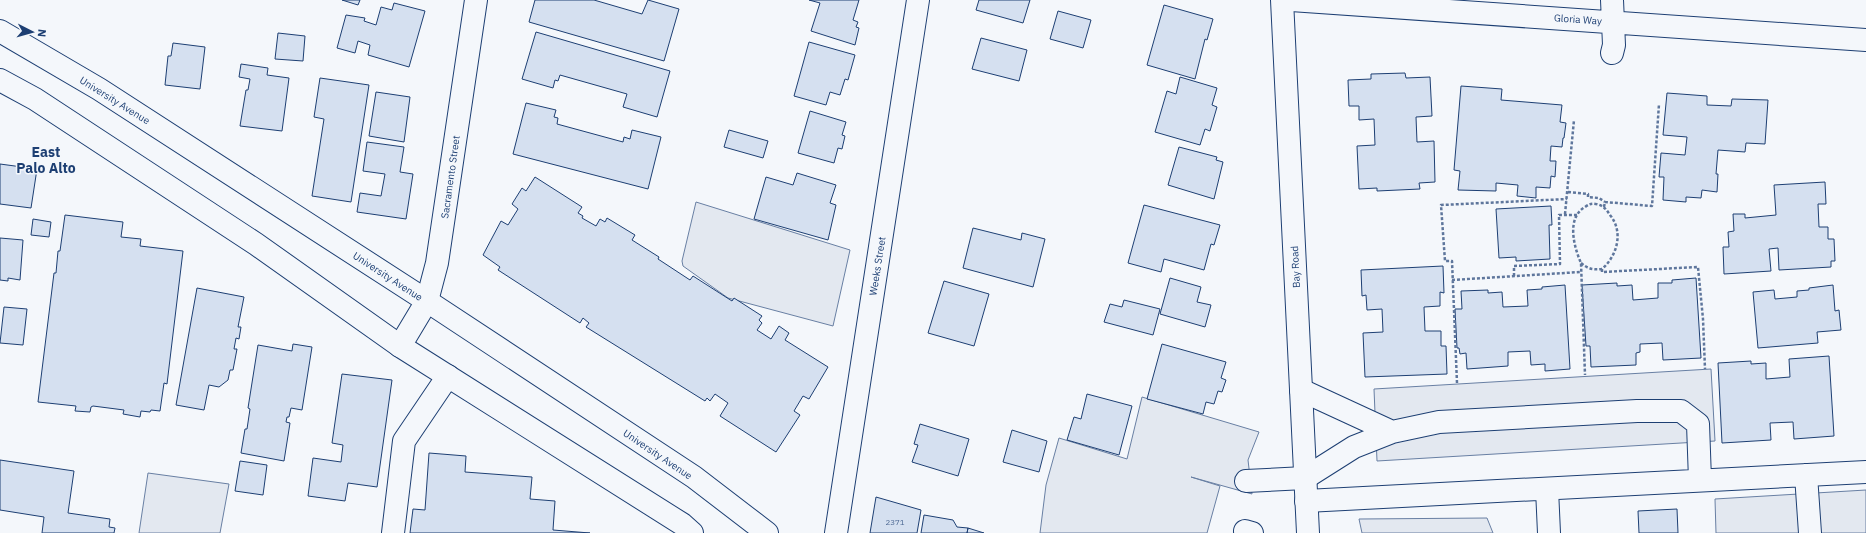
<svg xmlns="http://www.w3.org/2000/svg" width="1866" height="533" font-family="'IBM Plex Sans',sans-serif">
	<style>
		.parking { fill: #e3e8f0; stroke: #687fa3 }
		.building { fill: #d5e0f0; stroke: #1d3f73 }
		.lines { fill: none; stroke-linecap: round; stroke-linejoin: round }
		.minor-casing { stroke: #1d3f73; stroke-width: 24 }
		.major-casing { stroke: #1d3f73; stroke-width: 24 }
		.path { stroke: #5e769c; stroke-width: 2.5; stroke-dasharray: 3 2; stroke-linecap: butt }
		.minor { stroke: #f4f7fb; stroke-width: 22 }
		.major { stroke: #f4f7fb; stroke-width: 22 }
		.labels { text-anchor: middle; stroke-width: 3; stroke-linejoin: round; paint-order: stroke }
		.number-label { font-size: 8px; fill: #4b6792 }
		.street-label { font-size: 10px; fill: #1d3f73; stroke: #f4f7fb }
		.district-label { font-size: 14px; font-weight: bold; fill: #1d3f73; stroke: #f4f7fb }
	</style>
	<rect width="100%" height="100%" fill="#f4f7fb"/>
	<path class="parking" d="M696,202L850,250L833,326L728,298L683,266L682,261Z
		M1711,369L1715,441L1377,461L1374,389Z
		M1142,397L1259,432L1248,460L1252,494L1191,477L1220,486L1207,533H1040L1046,485L1059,438L1127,459Z
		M148,473L229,484L220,533H139Z
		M1866,490V533H1716L1715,499Z
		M1487,518L1493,533H1362L1359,519Z"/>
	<path class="building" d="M342,0H360L358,5Z
		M535,0H594L642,14L648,0L679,9L664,61L529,22Z
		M809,0H859L853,20L858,22L856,27L859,28L855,45L811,31L820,3Z
		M979,0H1030L1023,23L976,10Z
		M394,3L425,11L409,67L368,55L370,45L358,41L355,53L337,48L346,15L365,18L364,21L376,25L381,7L392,10Z
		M1164,5L1213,19L1207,40L1205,39L1195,79L1147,65Z
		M1058,11L1091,20L1083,48L1050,39Z
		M536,32L670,71L657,117L623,107L627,94L560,75L558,81L555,80L553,88L522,79Z
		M278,33L305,36L303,61L275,59Z
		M981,38L1027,50L1019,81L972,69Z
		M809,42L855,55L848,80L845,79L840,95L830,92L826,105L794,96Z
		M173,43L205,47L200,89L165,85L168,56H171Z
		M241,64L268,68L267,75L289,78L282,131L240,126L246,90H248L250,79L239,77Z
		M1405,73L1406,78L1430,77L1432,116L1416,117L1417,142L1434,141L1435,182L1419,183L1420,189L1377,191V188L1359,189L1357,146L1375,145L1374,119L1359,120V106H1349L1348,80L1371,79V74Z
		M1180,77L1217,88L1212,105L1217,107L1210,131L1205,129L1200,145L1155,132L1167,91L1176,94Z
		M320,78L369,85L351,202L312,196L324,119L314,117Z
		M1461,86L1502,89L1501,100L1562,105L1560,122L1566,123L1564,138H1563L1562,147L1551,146L1550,161H1556L1555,177L1551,176L1550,188L1536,187V198L1517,196L1518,185L1496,183V191L1458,190L1460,171L1454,170Z
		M376,92L410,97L404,142L369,136Z
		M1667,93L1707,96V105L1731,106L1732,99L1768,100L1765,144L1746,143L1745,152L1718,150L1716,174H1718L1717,192L1702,190L1701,198L1686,197V202L1663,200L1664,177H1659L1661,153L1685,155L1687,137L1663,135Z
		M526,103L556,110L554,117L558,118L557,124L623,142L624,137L630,139L632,130L661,137L648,189L513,154Z
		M810,111L846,122L842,135L845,136L842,149L838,148L834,163L798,153Z
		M729,130L768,141L763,158L724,147Z
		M367,142L404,147L400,172L413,174L406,219L357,212L360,193L381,196L385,174L363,171Z
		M1179,147L1217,157L1216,160L1223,162L1214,199L1168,185Z
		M0,164L37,169L31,208L0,204Z
		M797,173L836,185L830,203L836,205L828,240L754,219L766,177L793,185Z
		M535,177L582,207L578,213L583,216L582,218L596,226L600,219L605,222L607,218L635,235L632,240L659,257L658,259L690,280L693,276L732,301L734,298L762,316L759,320L762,323L757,330L771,339L779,326L789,333L785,340L828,367L809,399L803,396L794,411L800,415L776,452L720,416L728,403L715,394L710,401L707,398L705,401L586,327L589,323L583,318L580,323L498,270L500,267L483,255L501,221L508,225L518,209L512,204L522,188L526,191Z
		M1825,182L1826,204H1818L1819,227H1828V239H1834L1835,261H1831V267L1779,270L1778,248L1769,249L1771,271L1724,274L1723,247H1729L1728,232L1734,231L1733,214H1745V218L1776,215L1774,185Z
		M1144,205L1220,225L1214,245L1211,244L1204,270L1164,259L1161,272L1128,263Z
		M1551,206L1552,225H1549L1550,259L1516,261V257L1499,258L1496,209Z
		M65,215L123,222L121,237L141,239L140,246L183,251L167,384L164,383L160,411L151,410L150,412L141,411L140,417L123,414L124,410L93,406L91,407L90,412L75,411L76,406L38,402L54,273H56L58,251H60Z
		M33,219L51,222L49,237L31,235Z
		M973,228L1021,240L1022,233L1045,239L1033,287L963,268Z
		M0,238L23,240L20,280L8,278V281L0,280Z
		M1443,266L1444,293L1440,292V306L1424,307L1425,331H1441V346H1446L1447,374L1365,377L1363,333L1383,332L1382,309L1367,310L1366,295L1362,296L1361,270Z
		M1170,278L1201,287L1197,302L1211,305L1205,327L1160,314Z
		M1696,278L1701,358L1663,360L1662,343L1640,344V352L1636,353V365L1591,367L1590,346H1586L1582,285L1617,283V286L1632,285L1633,300L1658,298V283H1672V280Z
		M944,281L989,294L974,346L928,333Z
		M1565,285L1570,369L1545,371V364L1531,365L1530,351L1508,352V366L1467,369L1466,353L1460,354L1459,348H1457L1455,309H1462L1461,291L1488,290V293L1502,292L1503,307L1528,306L1527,290L1542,289V287Z
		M1833,285L1835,311L1839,310L1841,330L1817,332L1818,343L1758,348L1753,292L1774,290L1775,299L1797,297V291L1809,290V288Z
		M197,288L244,297L238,327H241L239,339L236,338L234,349H237L233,370H230L228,380L219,387L209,385L204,410L176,405Z
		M1124,300L1160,309L1153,335L1104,322L1110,304L1122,307Z
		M4,307L27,309L23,345L0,343Z
		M293,344L312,347L302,410L291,408L289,417H287L286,422L290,423L284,461L241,453L245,429H247L250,409L248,408L258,345L292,351Z
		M1162,344L1226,362L1221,378L1226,380L1222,392L1218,391L1214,404L1206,402L1203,414L1147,399Z
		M1829,356L1834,436L1794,439L1793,422L1770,423L1771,440L1722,443L1718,363L1751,361V364L1766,363V379L1790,377L1789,359Z
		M342,374L392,380L377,487L348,483L345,501L308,496L313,458L341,462L343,445L332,443Z
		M1087,394L1132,406L1119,455L1067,440L1074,417L1081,419Z
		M920,424L969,439L958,476L912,462L918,445L914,444Z
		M1012,430L1047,441L1039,472L1003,462Z
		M429,453L466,456L465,472L532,477L530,499L555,501L553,530L590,533H410L413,509L425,510Z
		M0,460L74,471L68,513L110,519L109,527L115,528L114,533H42L44,517L0,510Z
		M240,461L267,465L263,495L235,491Z
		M876,497L921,510L917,533H870Z
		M1677,509L1678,533H1639L1638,511Z
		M924,515L953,520L957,527L968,528L967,533H921Z
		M968,528L984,533H967Z"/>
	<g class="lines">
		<defs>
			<path id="minor" d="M1291,0L1866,40
				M1612,53L1614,45L1612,0
				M400,346L427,301L437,263L476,0
				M1392,432L1439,422L1637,411H1681L1698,424L1700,480
				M1806,475L1810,533
				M1246,481L1305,478L1354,447L1392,432L1301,390
				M1547,489L1549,533
				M1306,501L1866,472
				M1245,531L1252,533
				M393,533L404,441L448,376
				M836,533L918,0"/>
			<path id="major" d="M1282,0L1308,533
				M0,31L99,89L427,301L694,477L767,533
				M0,80L35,99L256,244L400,346L682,524L692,533"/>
		</defs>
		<use href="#minor" class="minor-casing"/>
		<use href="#major" class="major-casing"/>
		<path class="path" d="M1568,192L1588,194V197L1599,198L1605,202
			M1604,207L1605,202L1652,206L1659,104
			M1565,214L1574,120
			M1581,263C1588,269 1593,270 1602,269C1617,256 1624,232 1610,215C1606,209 1603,205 1596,204C1592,203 1589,204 1585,207C1566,218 1574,247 1581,263L1585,375
			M1602,269V272L1698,267L1703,319L1705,369
			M1514,276V266L1560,264L1559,215H1577
			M1452,280L1580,272
			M1457,383L1452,261H1445L1441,205L1567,199"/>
		<use href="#minor" class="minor"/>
		<use href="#major" class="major"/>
	</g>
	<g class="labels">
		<g class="number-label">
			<text x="895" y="525">2371</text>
		</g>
		<g class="street-label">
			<text transform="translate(1578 19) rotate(4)" y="4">Gloria Way</text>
			<text transform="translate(115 100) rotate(32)" y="4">University Avenue</text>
			<text transform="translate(450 177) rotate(-82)" y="4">Sacramento Street</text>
			<text transform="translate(877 266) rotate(-81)" y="4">Weeks Street</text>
			<text transform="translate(1295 267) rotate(-93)" y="4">Bay Road</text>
			<text transform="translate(388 276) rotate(33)" y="4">University Avenue</text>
			<text transform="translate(658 454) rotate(34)" y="4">University Avenue</text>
		</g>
		<g class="district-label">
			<text x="46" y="157">East<tspan x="46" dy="16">Palo Alto</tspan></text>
		</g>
	</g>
	<g transform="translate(32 32) rotate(96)" stroke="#f4f7fb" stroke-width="3" paint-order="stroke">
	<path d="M0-3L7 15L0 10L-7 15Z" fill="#1d3f73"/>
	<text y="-6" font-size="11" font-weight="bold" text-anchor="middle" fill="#1d3f73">N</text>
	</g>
</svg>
